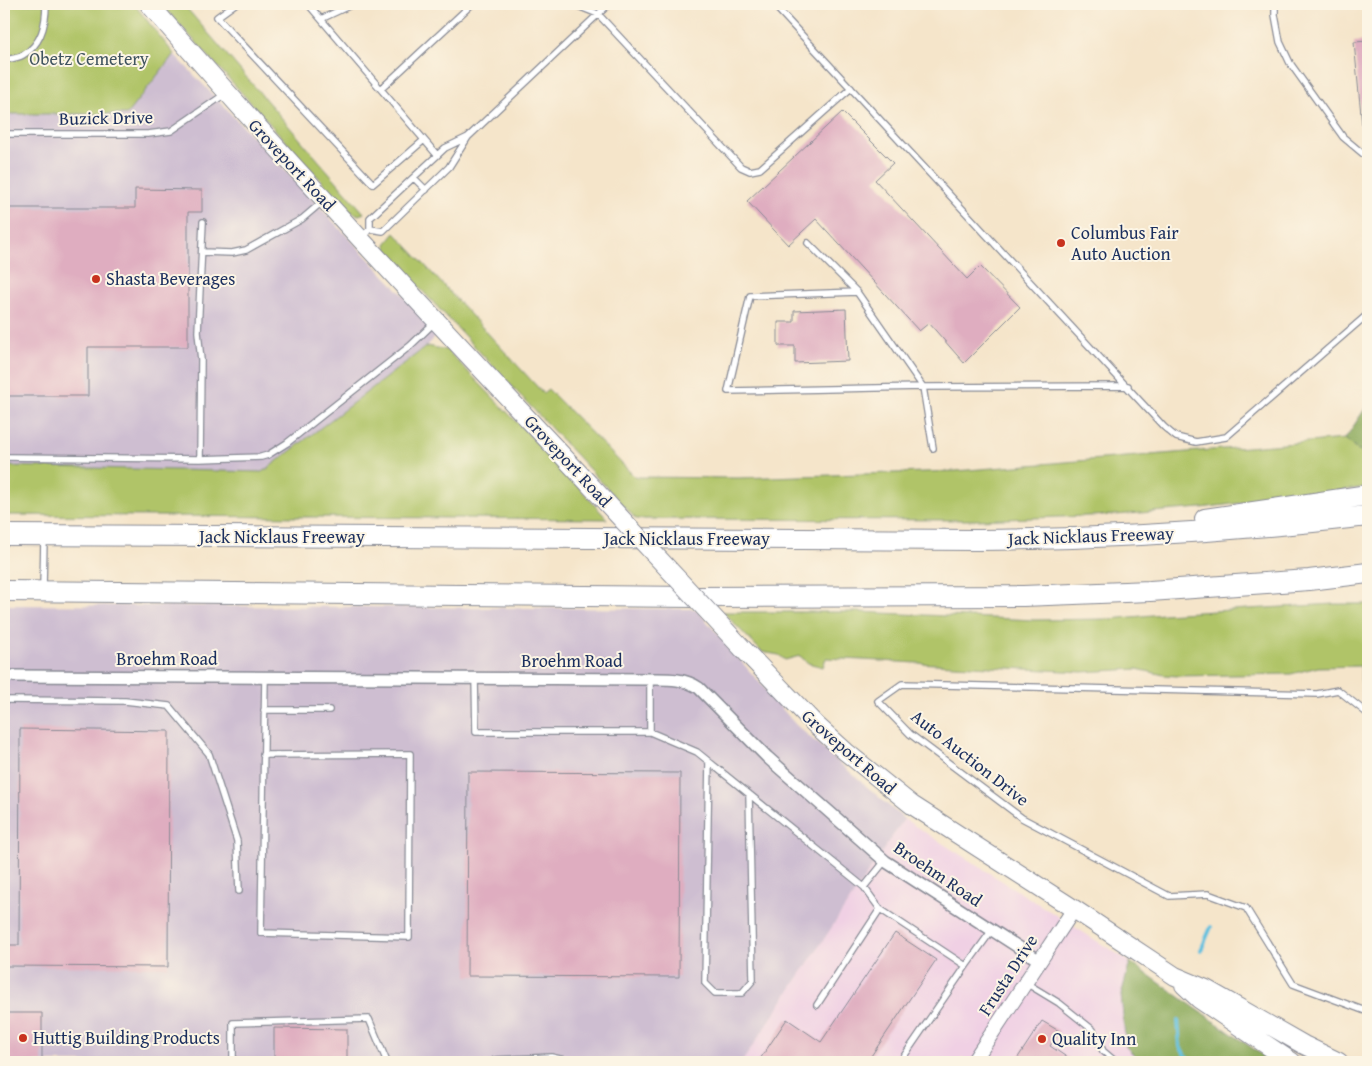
<svg xmlns="http://www.w3.org/2000/svg" width="1372" height="1066" font-family="'Gentium Book Plus',serif">
	<style>
		.built { fill: #f0d0e4 }
		.industrial { fill: #cebed1 }
		.green { fill: #b0c468; stroke: #667a63 }
		.forest { fill: #8caa5c; stroke: #546c5d }
		.lines { fill: none; stroke-linecap: round; stroke-linejoin: round }
		.stream { stroke: #61c1df; stroke-width: 4 }
		.building { fill: #dfadc0 }
		.service-casing { stroke: #888a94; stroke-width: 8 }
		.minor-casing { stroke: #888a94; stroke-width: 14 }
		.tertiary-casing { stroke: #888a94; stroke-width: 16 }
		.primary-casing { stroke: #888a94; stroke-width: 20 }
		.motorway-casing { stroke: #888a94; stroke-width: 22 }
		.service { stroke: #fff; stroke-width: 5.5 }
		.minor { stroke: #fff; stroke-width: 11 }
		.tertiary { stroke: #fff; stroke-width: 14 }
		.primary { stroke: #fff; stroke-width: 18 }
		.motorway { stroke: #fff; stroke-width: 20 }
		.primary-bridge-casing { stroke: #888a94; stroke-width: 20; stroke-linecap: butt }
		.primary-bridge { stroke: #fff; stroke-width: 18 }
		.poi-dot { fill: #c8321e; stroke: #fcf5e5; stroke-width: 2 }
		.labels { text-anchor: middle; stroke-width: 4; stroke-linejoin: round; paint-order: stroke }
		.park-label { font-size: 18px; fill: #405460; stroke: #fcf5e5 }
		.street-label { font-size: 18px; fill: #1b2f5e; stroke: #fcf5e5 }
		.poi-label { font-size: 18px; fill: #1b2f5e; stroke: #fcf5e5; text-anchor: start }
	</style>
	<rect width="100%" height="100%" fill="#fcf5e5"/>
	<filter id="ink" filterUnits="userSpaceOnUse"><feTurbulence type="fractalNoise" baseFrequency=".02" numOctaves="2"/><feDisplacementMap in="SourceGraphic" scale="10" xChannelSelector="R" yChannelSelector="G"/><feConvolveMatrix kernelMatrix="1 2 1 2 8 2 1 2 1" color-interpolation-filters="sRGB"/></filter>
	<filter id="wash" filterUnits="userSpaceOnUse"><feTurbulence type="fractalNoise" baseFrequency=".0096" numOctaves="4" result="noise"/><feDisplacementMap in="SourceGraphic" scale="20" xChannelSelector="R" yChannelSelector="G"/><feGaussianBlur stdDeviation="1.12" result="paint"/><feColorMatrix in="noise" values="0 0 0 0 0 0 0 0 0 0 0 0 0 0 0 0 0 1.4 0 .05"/><feComposite in="paint" operator="in"/></filter>
	<g filter="url(#wash)">
		<rect width="100%" height="100%" fill="#f5e5ca"/>
		<path class="built" d="M904,819L1130,962L1121,995L1126,1047L1141,1062H970L962,1057L958,1062H742Z"/>
		<path class="industrial" d="M174,54L439,333L427,346L263,472L4,466V114H127Z
			M4,605L696,609L796,725L904,819L742,1062H4Z"/>
		<path class="green" d="M4,4H134L174,54L127,114H4Z
			M161,4H183L364,213L359,215L349,211Z
			M395,233L543,393L548,389L635,477L738,478L956,471L1345,439L1368,458V487L1201,508L1115,515L976,520L636,519L388,254L386,244Z
			M427,346L447,350L572,479L607,519L4,515V466L263,472Z
			M1334,604H1368V695C1359,687 1361,677 1361,666L1318,667L1291,674L1178,676L1164,675L1137,669L1082,672L826,658L823,667L808,663L800,656L785,660L779,655L762,652L723,612H859L1034,620L1110,619L1163,614Z"/>
		<path class="forest" d="M1368,404V458L1345,439Z
			M1130,962L1272,1062H1141L1126,1047L1121,995Z"/>
		<g class="lines">
			<path class="stream" d="M1201,950L1211,927
				M1178,1020L1180,1047L1190,1062"/>
		</g>
		<g id="blocks">
			<path class="building" d="M1365,4H1368V26H1367Z
				M1368,41V125H1362L1354,42Z
				M842,112L893,163L875,180L967,279L980,266L1020,307L964,363L929,323L919,331L816,219L788,245L747,201Z
				M135,189L202,190V212H188V347H88V396H4V208H135Z
				M846,309L848,361L795,363V346H778V322H794V311Z
				M20,729L169,731L168,967L4,966V945H19Z
				M468,772L680,773L679,977L467,976Z
				M895,933L936,960L867,1062H758L787,1019L821,1042Z
				M4,1013H42V1062H4Z
				M1042,1021L1059,1031L1050,1046L1074,1062H1015Z
				M274,1028L347,1029V1062H274Z"/>
		</g>
	</g>
	<g filter="url(#ink)">
		<use href="#blocks" fill-opacity="0" stroke="#888a94" stroke-width="1"/>
		<g class="lines">
			<defs>
				<path id="service" d="M235,4L217,17L373,184L424,140
					M308,4L437,155
					M573,4L598,14L741,167L750,171L760,169L851,88
					M773,4L1164,427L1176,437L1196,442L1226,437L1368,314
					M1275,4V15L1280,42L1290,63L1343,137L1368,158
					M321,19L353,4
					M4,60C10,59 18,58 23,55C42,44 46,24 46,4
					M381,89L472,4
					M4,134H148L171,131L225,94
					M468,137L609,4
					M414,178L426,190
					M203,222L198,332L201,360L200,459L261,457L268,455L287,443L410,346L435,322
					M362,237L370,229V218L445,148L468,137L449,167L383,231L370,229
					M808,243L857,292L923,387L933,448
					M202,252L232,253L246,250L302,219L322,202
					M857,292L750,296L728,391L923,387L1128,386
					M4,457L200,459
					M43,587L44,539
					M475,678L476,732H650L697,752L864,887L880,909L966,966L900,1062
					M650,679V732
					M4,700L125,701L169,706L209,754L237,841L239,891
					M264,710H329
					M1368,714L1338,690L1317,694L902,684L878,701L910,734L1022,818L1169,896L1208,894L1246,908L1293,984L1368,1012
					M263,755L410,754L409,937L261,933C263,848 263,762 265,677
					M709,762L705,983L715,993H742L753,980L749,794
					M864,887L885,861
					M966,966L992,930
					M1026,983L1059,1003L1093,1030L1103,1051L1116,1062
					M817,1005L880,909
					M233,1062V1023L369,1019L387,1062
					M495,1062V1060L551,1057L573,1062"/>
				<path id="minor" d="M4,676L650,679C667,679 684,678 699,688L767,757L885,861L1040,961"/>
				<path id="tertiary" d="M973,1062L1074,909"/>
				<path id="primary" d="M149,4C292,168 441,326 590,485
					M742,648L816,725L846,752L912,805L1074,909L1175,976L1206,989L1304,1045L1339,1062
					M1184,985L1199,999L1292,1062"/>
				<path id="motorway" d="M1205,519L1368,495
					M4,535L977,540C1108,539 1238,531 1368,516
					M4,591L694,597L1023,596L1150,591L1309,580L1368,573"/>
			</defs>
			<use href="#service" class="service-casing"/>
			<use href="#minor" class="minor-casing"/>
			<use href="#tertiary" class="tertiary-casing"/>
			<use href="#primary" class="primary-casing"/>
			<use href="#motorway" class="motorway-casing"/>
			<use href="#service" class="service"/>
			<use href="#minor" class="minor"/>
			<use href="#tertiary" class="tertiary"/>
			<use href="#primary" class="primary"/>
			<use href="#motorway" class="motorway"/>
			<defs>
				<path id="primary-bridge" d="M590,485L742,648"/>
			</defs>
			<use href="#primary-bridge" class="primary-bridge-casing"/>
			<use href="#primary-bridge" class="primary-bridge"/>
		</g>
	</g>
	<g class="poi-dot">
		<circle cx="1061" cy="243" r="5"/>
		<circle cx="96" cy="279" r="5"/>
		<circle cx="23" cy="1038" r="5"/>
		<circle cx="1042" cy="1039" r="5"/>
	</g>
	<g class="labels">
		<g class="park-label">
			<text x="89" y="65">Obetz Cemetery</text>
		</g>
		<g class="street-label">
			<text transform="translate(106 118) rotate(-1)" y="6">Buzick Drive</text>
			<text transform="translate(292 165) rotate(47)" y="6">Groveport Road</text>
			<text transform="translate(568 461) rotate(47)" y="6">Groveport Road</text>
			<text transform="translate(1091 536) rotate(-2)" y="6">Jack Nicklaus Freeway</text>
			<text x="282" y="543">Jack Nicklaus Freeway</text>
			<text x="687" y="545">Jack Nicklaus Freeway</text>
			<text x="167" y="665">Broehm Road</text>
			<text x="572" y="667">Broehm Road</text>
			<text transform="translate(849 752) rotate(41)" y="6">Groveport Road</text>
			<text transform="translate(970 758) rotate(38)" y="6">Auto Auction Drive</text>
			<text transform="translate(938 874) rotate(34)" y="6">Broehm Road</text>
			<text transform="translate(1008 975) rotate(-57)" y="6">Frusta Drive</text>
		</g>
		<g class="poi-label">
			<text x="1071" y="239">Columbus Fair<tspan x="1071" dy="21">Auto Auction</tspan></text>
			<text x="106" y="285">Shasta Beverages</text>
			<text x="33" y="1044">Huttig Building Products</text>
			<text x="1052" y="1045">Quality Inn</text>
		</g>
	</g>
	<rect width="1372" height="1066" fill="none" stroke="#fcf5e5" stroke-width="20"/>
</svg>
